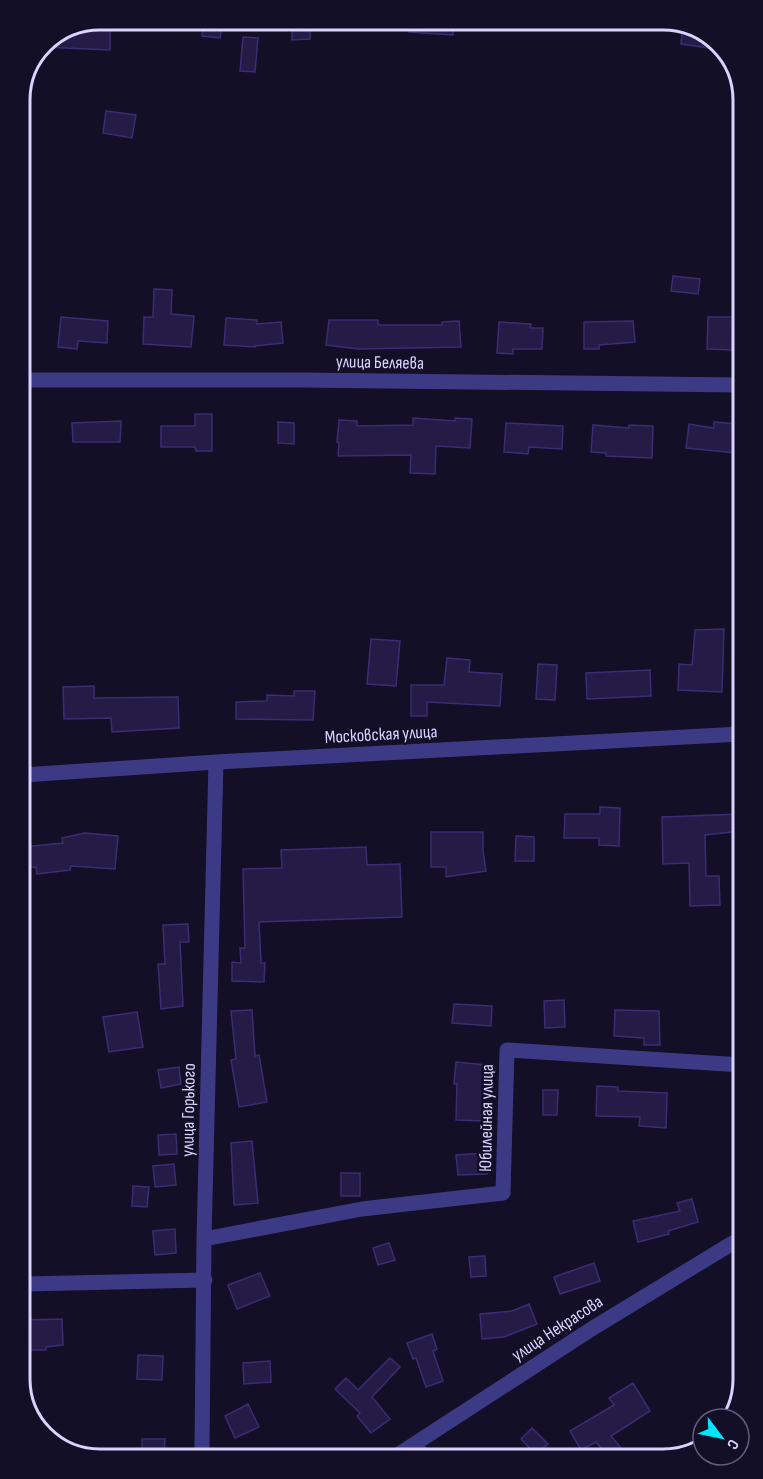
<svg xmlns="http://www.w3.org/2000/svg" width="763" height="1479" font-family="'Sofia Sans Condensed',sans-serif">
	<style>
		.building { fill: #241b47; stroke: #3b2d73; stroke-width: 1.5 }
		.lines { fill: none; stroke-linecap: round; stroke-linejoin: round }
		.minor { stroke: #3d3a85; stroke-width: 15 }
		.labels { text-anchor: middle; stroke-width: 5; stroke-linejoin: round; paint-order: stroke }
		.street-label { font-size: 18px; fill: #d9d4ff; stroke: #130f26 }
		.rim { fill: none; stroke: #d9d4ff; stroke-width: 3 }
	</style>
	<rect width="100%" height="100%" fill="#130f26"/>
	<path class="building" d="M100,20H110V50L42,47L43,43Z
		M204,20H223L220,38L202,36Z
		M292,20H310V39L292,40Z
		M410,20H455L453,35L409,32Z
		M683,25L712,36L723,50L681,44Z
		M243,37L258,38L255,72L240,71Z
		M106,111L136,115L132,138L103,133Z
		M673,276L700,279L698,294L671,291Z
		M154,289L172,290L171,314L194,316L191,347L143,344L144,317H153Z
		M61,317L108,321L107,343L78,341L77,349L58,347Z
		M708,317H733L732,350L707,349Z
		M226,318L257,320V324L281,322L283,343L255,346V347L224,345Z
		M329,320H378V325H442V322L459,321L461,347L359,349L326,345Z
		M633,321L635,342L599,345V349H584V322Z
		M499,322L531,324L530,328H543L542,349H513V354L497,353Z
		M195,414H212V451H196L195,447H161V426H195Z
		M413,418L455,421V418L472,419L470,448L436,446L435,474L410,473L411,455L338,456L339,443L337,442L339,420L357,421V426L413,425Z
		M121,421L120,442H73L72,423Z
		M278,422L294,423V444L278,443Z
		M714,422L738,424L736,453L686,448L689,424L714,428Z
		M506,423L563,426L562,449L529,447L528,454L504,452Z
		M593,425L629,428V425L653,426L652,458L606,456V453L591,452Z
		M724,629L722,692L678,690L679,664L692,665L695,630Z
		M371,639L400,641L396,686L367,684Z
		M447,658L470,660L469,672L502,674L500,706L427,702V716H411V685H444Z
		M538,664L557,665L555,700L536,699Z
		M650,670L651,696L587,699L586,673Z
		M94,686V698L178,697L179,728L112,732L111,718L64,719L63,687Z
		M294,691H315L313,720L236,719V702L267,701V695L294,696Z
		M600,807L620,808L619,846L599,845V838H564L565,814H600Z
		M741,814V831L705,835L706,876H719L720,905L690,906L689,863L663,864L662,817Z
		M431,832H483V851L486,871L446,877V867H431Z
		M85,833L118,836L115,869L71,866L70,870L37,874L36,867L23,868V847L63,843L62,838Z
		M516,836L534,837V861H515Z
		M366,847L367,865L400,864L402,917L259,922L261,963H265L264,982L232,981V962L241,963L240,948H245L243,869L282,868L281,850Z
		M188,924L189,942H180L183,1006L161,1009L158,964H165L163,925Z
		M564,1000L565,1027L545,1028L544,1001Z
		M454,1004L492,1006L491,1026L452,1023Z
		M252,1010L255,1056L259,1055L267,1102L239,1107L231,1060L236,1059L231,1011Z
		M615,1010L659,1011L660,1045H644V1038L614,1036Z
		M137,1012L143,1047L109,1052L103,1017Z
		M456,1062L486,1065L483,1097H486L485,1121L456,1120L457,1084H454Z
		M179,1067L181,1084L161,1088L158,1070Z
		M597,1086L618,1087V1091L667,1093L666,1128L639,1126L640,1117L596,1116Z
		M543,1090H558L557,1115H543Z
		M176,1134L177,1154L159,1155L158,1135Z
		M252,1141L258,1203L234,1205L231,1143Z
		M486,1153L487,1174L458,1175L456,1155Z
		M174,1164L176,1185L155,1187L153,1166Z
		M341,1173H360V1196H341Z
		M133,1186L149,1187L147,1207L132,1206Z
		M692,1199L698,1222L668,1231L669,1234L638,1242L633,1221L680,1211L677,1203Z
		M175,1229L176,1253L155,1255L153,1231Z
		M389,1243L395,1260L378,1265L373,1248Z
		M485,1256L486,1276L471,1277L469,1257Z
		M594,1263L600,1281L560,1294L554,1277Z
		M260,1273L270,1296L237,1309L228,1285Z
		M529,1304L537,1324L504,1337L482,1339L480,1314L512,1311Z
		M62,1319L63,1345L46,1347V1350H27L26,1320Z
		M432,1334L437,1349L433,1351L443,1381L426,1387L416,1358L413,1359L407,1343Z
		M138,1355L163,1356L162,1380L137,1379Z
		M390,1358L400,1367L372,1397L390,1419L371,1433L357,1416L360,1413L335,1389L346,1378L358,1390Z
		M270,1361L271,1382L244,1384L243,1363Z
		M633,1383L650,1411L611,1436L626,1454H606L596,1442L581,1450L570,1431L614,1405L609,1398Z
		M248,1404L259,1427L235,1438L225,1416Z
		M532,1428L548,1444L536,1455L521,1439Z
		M142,1439H165L164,1454H142Z"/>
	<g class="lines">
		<path class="minor" d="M21,380H302L739,385
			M23,775L216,762L741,734
			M204,1239L362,1209L503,1193L507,1050L742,1065
			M25,1284L205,1280
			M414,1445L424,1456
			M396,1456L593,1328L731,1244L743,1238
			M204,1458L202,1449L204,1239L216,762"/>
	</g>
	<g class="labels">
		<g class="street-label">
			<text transform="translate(380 362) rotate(1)" y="6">улица Беляева</text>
			<text transform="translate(381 734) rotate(-3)" y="6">Московская улица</text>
			<text transform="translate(188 1110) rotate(-89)" y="6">улица Горького</text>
			<text transform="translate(486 1118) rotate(-89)" y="6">Юбилейная улица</text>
			<text transform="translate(557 1328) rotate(-33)" y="6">улица Некрасова</text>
		</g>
	</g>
	<path d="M0 0H763V1479H0ZM100 30H663A70 70 0 0 1 733 100V1379A70 70 0 0 1 663 1449H100A70 70 0 0 1 30 1379V100A70 70 0 0 1 100 30Z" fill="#130f26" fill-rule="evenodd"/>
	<path class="rim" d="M100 30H663A70 70 0 0 1 733 100V1379A70 70 0 0 1 663 1449H100A70 70 0 0 1 30 1379V100A70 70 0 0 1 100 30Z"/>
	<g transform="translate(721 1437) rotate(122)"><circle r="28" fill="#130f26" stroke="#625e7d" stroke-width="1.5"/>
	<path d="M0-4.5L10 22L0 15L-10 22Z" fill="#00e5ff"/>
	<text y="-9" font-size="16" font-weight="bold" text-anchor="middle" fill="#d9d4ff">С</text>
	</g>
</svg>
